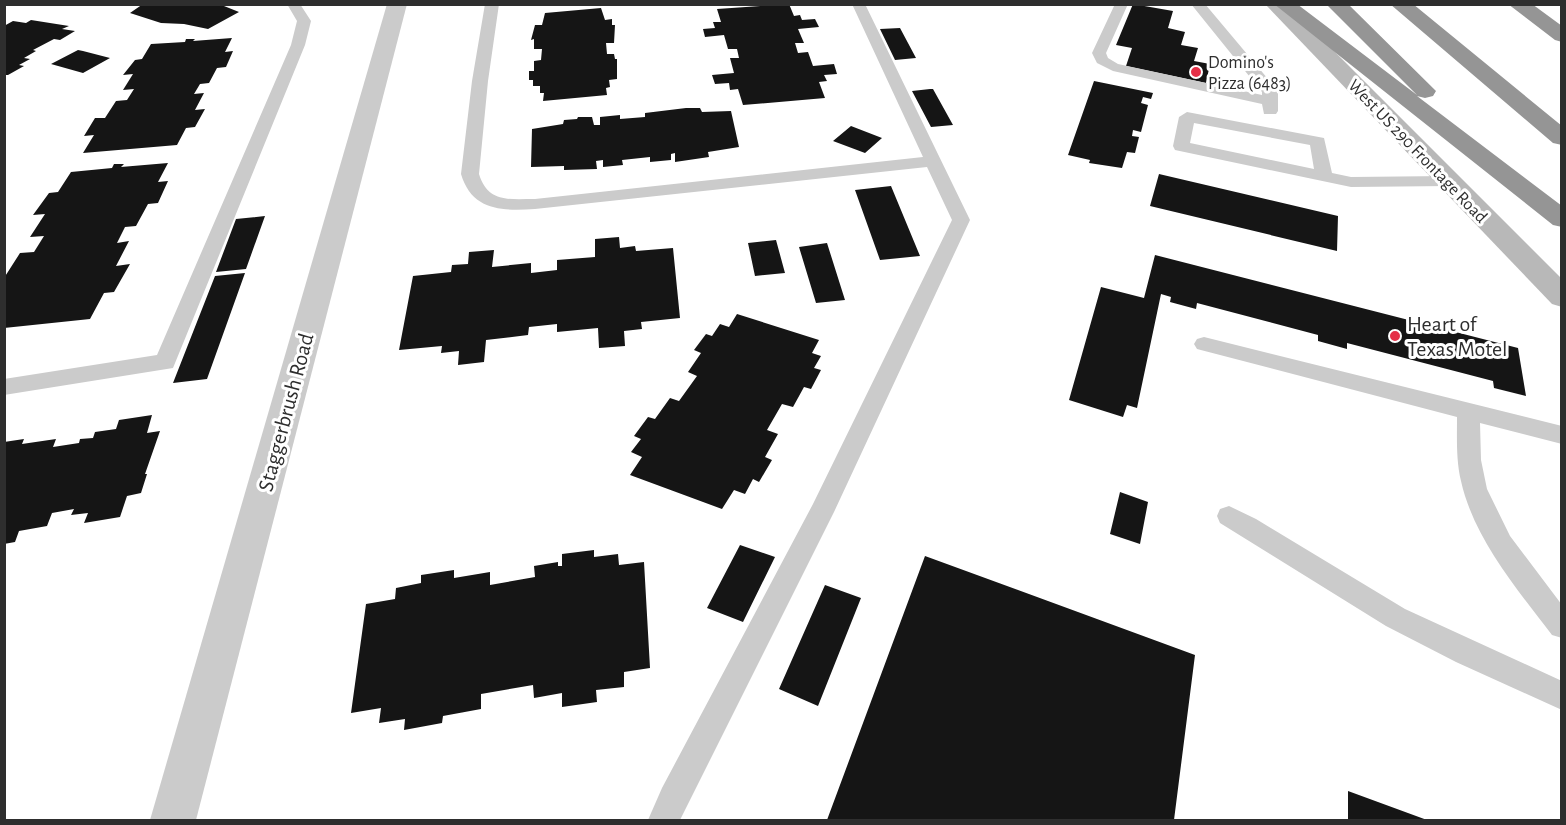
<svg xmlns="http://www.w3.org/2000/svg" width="1566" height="825" font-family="'Alegreya Sans',sans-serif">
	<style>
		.building { fill: #151515 }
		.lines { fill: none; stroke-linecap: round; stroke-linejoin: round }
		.service { fill: #cbcbcb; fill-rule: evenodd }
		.minor { fill: #cbcbcb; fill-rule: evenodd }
		.secondary { fill: #b8b8b8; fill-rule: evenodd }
		.motorway { fill: #959595; fill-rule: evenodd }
		.poi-dot { fill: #e52f47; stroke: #fff; stroke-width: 2 }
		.labels { text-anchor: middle; stroke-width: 6; stroke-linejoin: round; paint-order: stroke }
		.far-poi-label { font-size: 18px; fill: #2e2e2e; stroke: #fff; text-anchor: start }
		.far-street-label { font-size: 18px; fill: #2e2e2e; stroke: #fff }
		.poi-label { font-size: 22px; fill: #2e2e2e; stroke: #fff; text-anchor: start }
		.street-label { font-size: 22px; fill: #2e2e2e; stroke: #fff }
	</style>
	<rect width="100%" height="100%" fill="#fff"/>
	<path class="building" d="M143,4H219L239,12L208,29L184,24L161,23L130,13Z
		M789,4L794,16L800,15L802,20L815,19L819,27L798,29L804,43H795L798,53L808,52L813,66L834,64L837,74L824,75L827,81L819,82L825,98L743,105L738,89L730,90L729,83L715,84L712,75L734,73L730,58H739L737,49H728L724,35L705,37L703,29L715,28L713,22H721L717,9Z
		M1133,4L1173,11L1168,28L1185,32L1181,45L1198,48L1194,61L1210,64L1206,83L1126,66L1132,48L1116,45Z
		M601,8L605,20L612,19V25H615L614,43H606L607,54H614L615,59H617V79L609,80L610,87L606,88L607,95L543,101L544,93H540V86H533V80H529V71H534V61L541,60L542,49H534V39L531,40L535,25H542L545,13Z
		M31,20L69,26L62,29L75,31L60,40L54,39L33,50L36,51L24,58L30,59L19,65L24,66L8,75H4V26L13,21L26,23Z
		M900,28L916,58L895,60L880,29Z
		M232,38L225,52L233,51L226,67L217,68L209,83L200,84L194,94L204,93L195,110L205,109L195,127L186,128L177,145L83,153L94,135L84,136L95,118H105L116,101L127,100L134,89L123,90L133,74L123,75L135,60L142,59L151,44L185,42L186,39H195L193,41Z
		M78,50L83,51L110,58L83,73L51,64Z
		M1094,81L1153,93L1151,99L1143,97L1141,103L1148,105L1141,132L1133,130L1132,136L1139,137L1135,153L1127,152L1122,168L1089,163L1090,160L1068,155Z
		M930,89H933L953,125L931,127L912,91Z
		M686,108H700L702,112L731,111L739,147L708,152L709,157L675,162V153L671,154V160L650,162V157L622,160L623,165L603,167V160L596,161L597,169L564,170V166L531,167L532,129L563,124L564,120L577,119L578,117H592L594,125H600V117L620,115V119L645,117V113Z
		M851,126L882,138L865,153L833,141Z
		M168,163L158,182L168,181L158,203L148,204L136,226L125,227L117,243L129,241L116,266L130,264L114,292L104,293L90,319L4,328V278L20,253L34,252L44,236L30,237L45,214L33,215L49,193L58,192L71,172L112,168L114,164H124L121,167Z
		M1159,174L1338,216L1337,251L1150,206Z
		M891,186L920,256L880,260L855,190Z
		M265,216L246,269L216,272L236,219Z
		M619,237L620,248L635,246L636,251L673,248L680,318L641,322L642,329L624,331L625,346L599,348L598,328L557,332V324L529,327L528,335L486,340L484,362L458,365L459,351L441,353L442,346L399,350L413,276L451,272L452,265L468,264L469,252L494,250L492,267L531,263V273L557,270V260L595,257V239Z
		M776,240L785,273L755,276L748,243Z
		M827,243L845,300L816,303L799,247Z
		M1155,255L1518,348L1526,396L1494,388L1493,381L1347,343V349L1318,341V335L1197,303L1196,309L1170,302L1171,297L1161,294L1137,408L1127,405L1123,417L1069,400L1101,287L1144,298Z
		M245,273L207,379L173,383L215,276Z
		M737,314L819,340L812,353L821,356L814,368L821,370L811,389L804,387L793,407L782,404L767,430L778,434L765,457L772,460L759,482L753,479L745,494L734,490L722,509L630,475L642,457L631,452L641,439L634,436L648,417L655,419L670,398L679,401L697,376L688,372L701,353L694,350L706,334L712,336L720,324L729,327Z
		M152,415L147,433L160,431L145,474H147L141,493L127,496L120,517L84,523L88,513L71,515L74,509L52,513L47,526L19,531L15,542L4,544V442L24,439L22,444L56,439L53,447L79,443L80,439L93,438L95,432L116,429L119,420Z
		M1120,492L1148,502L1140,544L1110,534Z
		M740,545L775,557L743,622L707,608Z
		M594,550V557L618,554L619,565L644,562L650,668L624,672V687L596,690L597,702L562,707V693L534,698L533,685L481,694V709L443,716L442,723L404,730L405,719L379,723L381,708L351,713L366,604L395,599L396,588L421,583V575L454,570V578L490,572V585L535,577L534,566L558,562V566H562V554Z
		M925,556L1195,655L1174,820H827Z
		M825,585L861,598L818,706L779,689Z
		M1348,791L1427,820H1348Z"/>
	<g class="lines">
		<path class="service" d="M287,4H300L311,21L305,45L173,368L4,395V379L157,355L291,45L297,21Z
			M485,4H499L488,81L479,174C488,203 509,199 535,199L923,157L852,4H865L970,220L834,512L680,820H648L662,788L813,504L952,220L927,167L535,209C502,211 472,211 461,174L472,81Z
			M1115,4H1128L1106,53L1108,58L1118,64L1262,95V92L1191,4H1205L1278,91V111L1276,114H1264L1262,104L1113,71L1097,63L1092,53Z
			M1187,112L1324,138L1332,173L1351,177L1448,176L1454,177L1457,181L1454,185L1448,186L1351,187L1175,150L1173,146L1179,117ZM1194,123L1310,145L1314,169L1190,143Z
			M1204,337L1562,426V444L1480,423L1481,460L1487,489L1510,536L1562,605V638L1552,635C1517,589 1474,539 1461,481C1456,460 1457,438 1457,417L1197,349L1194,344L1197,339Z
			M1229,506L1256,519L1405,609L1562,681V710L1456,662L1386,626L1220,523L1217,516L1220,509Z"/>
		<path class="minor" d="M387,4H407L196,820H150Z"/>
		<path class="secondary" d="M1265,4H1287L1562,279V307L1552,304Z"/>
		<path class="motorway" d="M1274,4H1297L1417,95L1326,4H1348L1436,91L1433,96L1425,98L1417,96L1562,206V227L1553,225Z
			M1390,4H1413L1562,126V145L1553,143Z
			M1508,4H1532L1562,26V42L1555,40Z"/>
	</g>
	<g class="poi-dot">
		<circle cx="1196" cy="72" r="6"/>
		<circle cx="1395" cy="336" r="6"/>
	</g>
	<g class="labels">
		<g class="far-poi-label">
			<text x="1208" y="68">Domino's<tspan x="1208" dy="21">Pizza (6483)</tspan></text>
		</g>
		<g class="far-street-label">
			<text transform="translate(1418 151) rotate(46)" y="6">West US 290 Frontage Road</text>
		</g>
		<g class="poi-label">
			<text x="1407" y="331">Heart of<tspan x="1407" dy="25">Texas Motel</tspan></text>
		</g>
		<g class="street-label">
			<text transform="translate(285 412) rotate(-75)" y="8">Staggerbrush Road</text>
		</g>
	</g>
	<rect width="1566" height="825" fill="none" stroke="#2e2e2e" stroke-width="12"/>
</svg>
